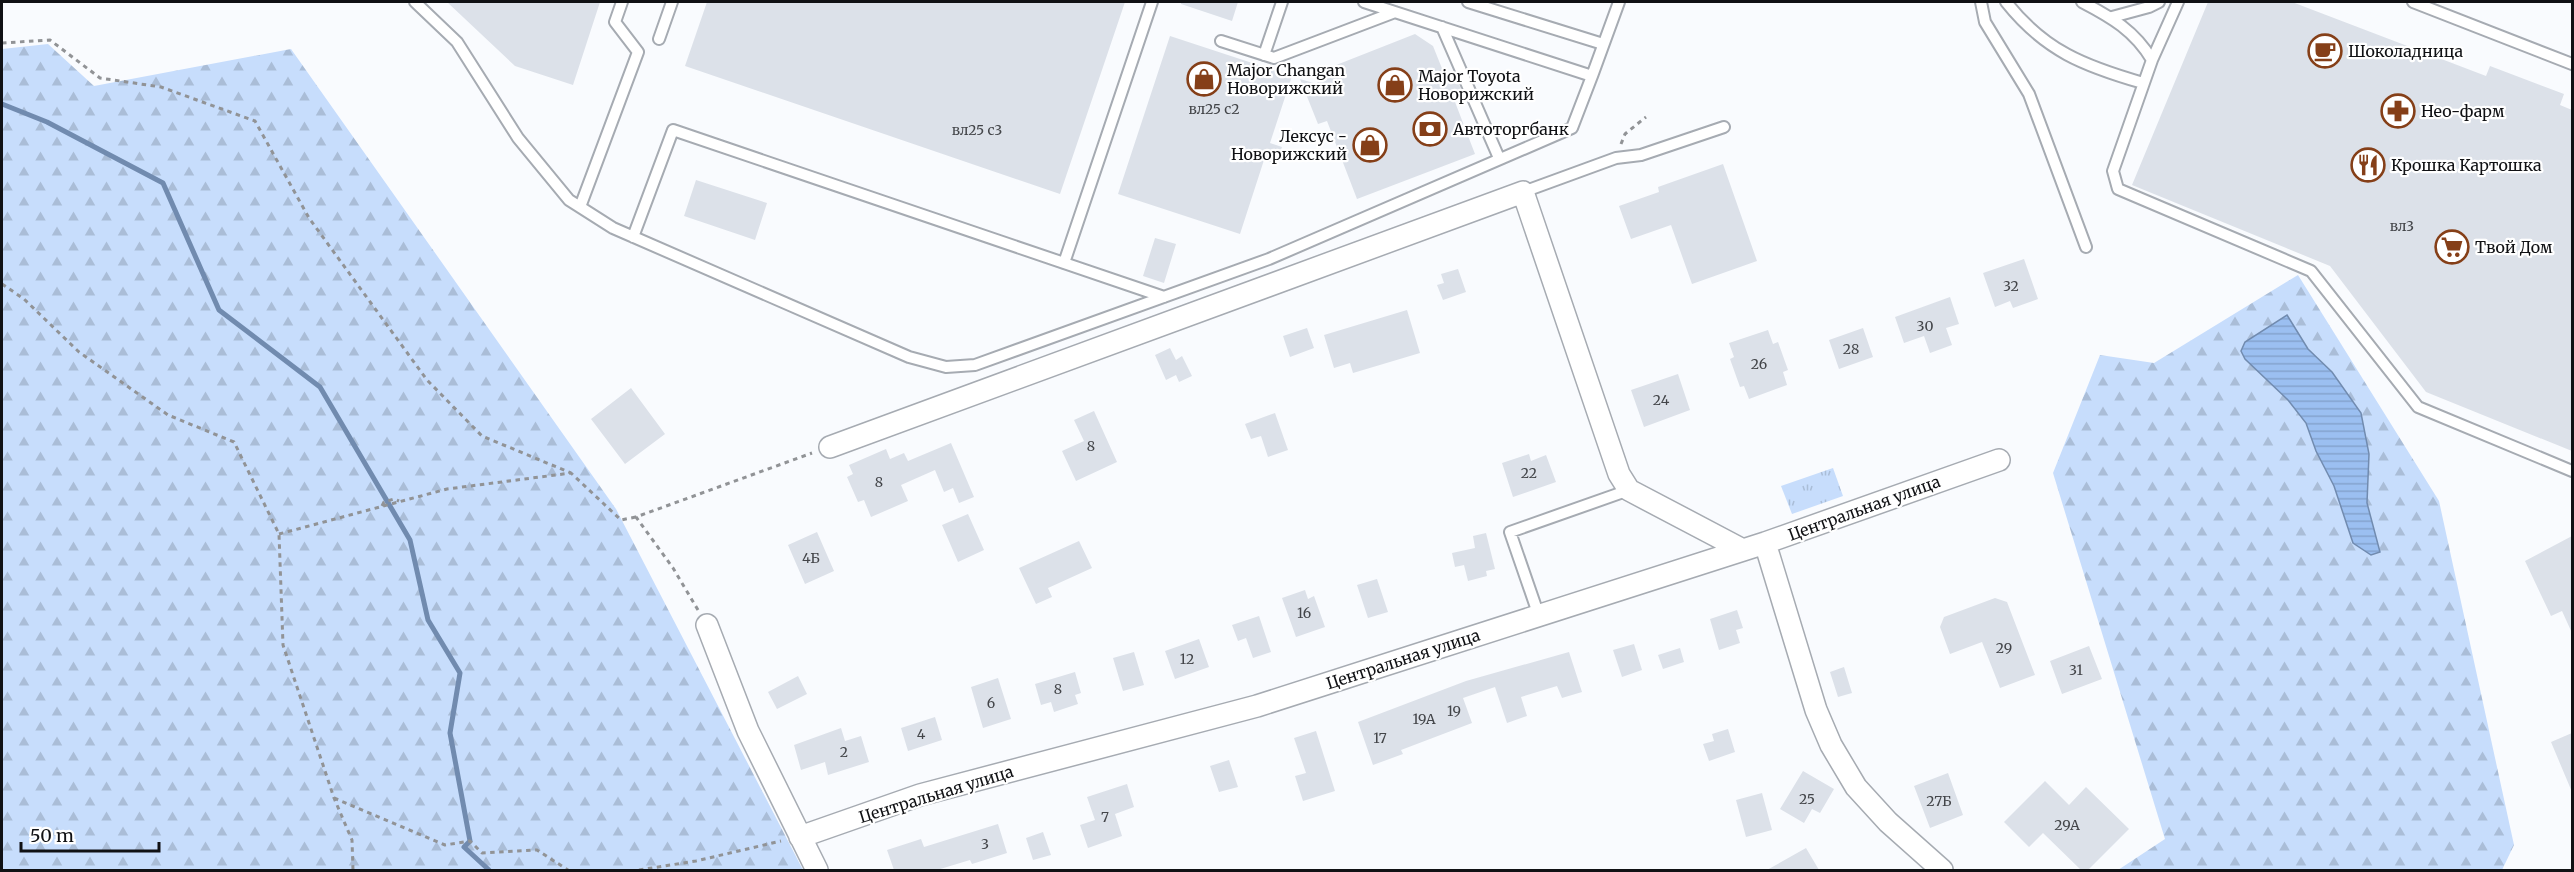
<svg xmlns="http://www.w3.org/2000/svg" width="2574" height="872" font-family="Merriweather,serif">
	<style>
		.forest { fill: url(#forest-firs); fill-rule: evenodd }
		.park { fill: url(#park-tufts) }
		.water { fill: url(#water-rules); stroke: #718baf; stroke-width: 1.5 }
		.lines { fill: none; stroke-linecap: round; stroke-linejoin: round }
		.stream { stroke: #718baf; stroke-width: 5 }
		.building { fill: #dce1e9 }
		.service-casing { stroke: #a6abb2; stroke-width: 14 }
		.minor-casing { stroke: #a6abb2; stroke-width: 24 }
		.path { stroke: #919396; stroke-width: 3; stroke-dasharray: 4.5 4.5; stroke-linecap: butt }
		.service { stroke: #fff; stroke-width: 10 }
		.minor { stroke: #fff; stroke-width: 21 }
		.labels { text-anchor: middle; stroke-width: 4.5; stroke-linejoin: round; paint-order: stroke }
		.number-label { font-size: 14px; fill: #434549 }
		.poi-label { font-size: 16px; fill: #101114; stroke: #fff; text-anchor: start }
		.street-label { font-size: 16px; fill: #101114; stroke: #fff }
	</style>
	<defs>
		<pattern id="forest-firs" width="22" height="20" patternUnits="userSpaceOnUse" patternTransform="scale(1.5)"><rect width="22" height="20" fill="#c7ddfc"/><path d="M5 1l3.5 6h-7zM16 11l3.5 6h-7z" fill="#aabdd7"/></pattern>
		<pattern id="park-tufts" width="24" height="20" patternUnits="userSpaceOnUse" patternTransform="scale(1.5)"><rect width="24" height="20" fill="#c7ddfc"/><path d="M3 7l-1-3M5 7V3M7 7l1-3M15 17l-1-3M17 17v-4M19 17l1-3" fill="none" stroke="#aabdd7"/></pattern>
		<pattern id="water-rules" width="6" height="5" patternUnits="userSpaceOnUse" patternTransform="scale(1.5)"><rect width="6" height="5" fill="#9bbff1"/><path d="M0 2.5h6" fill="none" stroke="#84a3ce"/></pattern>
	</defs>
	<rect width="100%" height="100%" fill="#f9fbfe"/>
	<path class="forest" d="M48,44L94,86L291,49L616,509L803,870H2V49Z
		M2298,275L2439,501L2514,845L2502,870H2118L2165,839L2053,473L2100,355L2154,363ZM2286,315L2308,349L2332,372L2369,454L2367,503L2380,552L2353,543L2334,486L2316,451L2306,423L2288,400Z"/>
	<path class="park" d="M1833,468L1843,496L1792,514L1781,486Z"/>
	<path class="water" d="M2287,315L2308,349L2332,372L2361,413L2369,454L2367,503L2380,552L2371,555L2353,543L2334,486L2316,451L2306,423L2288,400L2245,359L2241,351L2245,342Z"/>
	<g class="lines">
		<path class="stream" d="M2,104L47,122L163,183L219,310L320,387L410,540L428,620L460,673L450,733L470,841L464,847L489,870"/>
	</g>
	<path class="building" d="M447,2H600L573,85L515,66Z
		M707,2H1125L1060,194L685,66Z
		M1181,2H1238L1232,21L1181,4Z
		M2208,2H2292L2486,76L2490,66L2564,94L2560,105L2572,110V451L2426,392L2330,266L2132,185Z
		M1415,34L1433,46L1447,81L1456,78L1465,98L1455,102L1475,154L1357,199L1327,121L1318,124L1300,79L1317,84L1321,71Z
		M1170,36L1292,76L1270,143L1282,147L1276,164L1264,160L1240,234L1118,194Z
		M1723,164L1757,261L1692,284L1671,225L1631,239L1619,206L1659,192L1658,187Z
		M696,180L767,203L755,240L684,216Z
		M1155,238L1176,244L1164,283L1143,276Z
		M2024,259L2038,299L2013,308L2010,301L1995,307L1983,273Z
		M1458,269L1466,292L1443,300L1437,285L1444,283L1441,274Z
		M1950,297L1959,324L1946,328L1952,345L1930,353L1924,336L1904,343L1895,317Z
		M1407,310L1420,353L1353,373L1350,363L1334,368L1324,335Z
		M1307,328L1314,348L1290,357L1283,336Z
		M1863,328L1873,357L1839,369L1829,340Z
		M1768,330L1773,344L1778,342L1788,370L1783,372L1787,385L1749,399L1744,386L1740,387L1730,359L1734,357L1729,343Z
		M1170,348L1176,360L1182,356L1192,376L1179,382L1176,375L1166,380L1155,355Z
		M1678,374L1690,410L1644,427L1631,390Z
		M631,388L665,434L625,464L591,419Z
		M1094,411L1117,462L1076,481L1062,451L1084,441L1074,420Z
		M1275,413L1288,450L1268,457L1261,436L1251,439L1245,424Z
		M951,443L974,497L959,503L953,488L944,492L935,470L901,485L908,501L871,517L864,500L858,502L847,477L853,474L849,465L886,449L890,459L904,453L908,461Z
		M1529,454L1531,461L1546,455L1556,482L1513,497L1502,463Z
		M968,514L984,550L958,562L942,525Z
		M817,532L834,571L805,584L788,545Z
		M1486,533L1495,569L1486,571L1487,576L1468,581L1464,565L1455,567L1452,553L1475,548L1473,536Z
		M2572,536V633L2562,611L2551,616L2525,561Z
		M1079,541L1092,568L1048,588L1052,597L1036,604L1019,568Z
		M1377,579L1388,612L1368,618L1357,585Z
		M1305,590L1308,599L1314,596L1325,627L1296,637L1282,598Z
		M1995,598L2007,602L2035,675L2000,688L1982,642L1950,654L1940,627L1944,617Z
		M1737,610L1743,628L1736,630L1740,643L1719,650L1710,619Z
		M1259,616L1271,652L1253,658L1246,638L1238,641L1232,625Z
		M1199,639L1209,667L1175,679L1165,651Z
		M1634,644L1642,670L1622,677L1613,650Z
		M2089,646L2102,679L2062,694L2050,661Z
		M1680,648L1684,662L1663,669L1658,655Z
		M1134,652L1144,685L1123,691L1113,658Z
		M1569,652L1582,692L1562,698L1557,686L1521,697L1527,716L1507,723L1495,687L1463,698L1472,723L1401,750L1403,754L1373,765L1358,722L1466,681Z
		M1844,667L1852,693L1838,697L1830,672Z
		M1075,672L1081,693L1075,695L1078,704L1054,712L1051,702L1041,705L1035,684Z
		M798,676L807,694L777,709L768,692Z
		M998,678L1011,719L983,728L971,687Z
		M935,717L942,740L908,751L901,728Z
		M841,728L845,741L861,736L869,762L828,775L825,762L801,770L794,745Z
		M1728,729L1735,752L1709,761L1703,744L1714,741L1712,734Z
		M1316,731L1335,791L1303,801L1295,776L1306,773L1294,738Z
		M2572,733V792L2551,742Z
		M1229,760L1238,787L1219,792L1210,766Z
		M1803,771L1834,789L1820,813L1812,809L1804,823L1780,809Z
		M1948,773L1963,815L1930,828L1914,786Z
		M2045,781L2069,805L2086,787L2129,829L2088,870H2081L2043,833L2029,847L2004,822Z
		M1127,784L1134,807L1115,814L1122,836L1088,848L1080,825L1095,820L1087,797Z
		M1762,793L1772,830L1746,837L1736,800Z
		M998,824L1007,853L972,864L970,860L937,870H894L887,850L921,839L924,847Z
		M1043,832L1051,855L1033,860L1026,838Z
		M1806,848L1819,870H1767Z"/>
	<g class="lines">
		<defs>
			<path id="service" d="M415,2L457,42L518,138L569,200L613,228L909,357L946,367L975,365L1269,259L1572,128L1592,76
				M1364,2L1592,76L1619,2
				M1468,2L1603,44
				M1981,2L1985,22L2029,94L2086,247
				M2006,2C2045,51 2084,66 2143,83
				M2082,2C2111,17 2135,31 2152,60
				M2178,2L2152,60L2113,171L2118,189L2311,271L2418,407L2572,471
				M2413,2L2572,64
				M2112,17L2149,7L2159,2
				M1442,27L1499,158
				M659,39L672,2
				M1221,41L1274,58L1395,12
				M1264,55L1282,2
				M1523,192L1616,158L1641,155L1724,127
				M580,207L638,52L615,22L622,2
				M633,237L673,130L1164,297
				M1064,263L1152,2
				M1539,616L1510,532L1629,490"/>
			<path id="minor" d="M830,447L1523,192L1619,474L1629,490L1743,550
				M1765,543L1816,710L1831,745L1856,787L1888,822L1942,870
				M707,625L748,731L817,870
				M800,837L920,795L1257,706L1765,543L1999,460"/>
		</defs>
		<use href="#service" class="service-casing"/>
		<use href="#minor" class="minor-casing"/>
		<path class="path" d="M2,43L50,40L100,78L161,87L255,121L309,218L427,380L482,436L571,473
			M1621,144L1625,134L1646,117
			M2,284L24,299L79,352L168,415L234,442L279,534L283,645L334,798L352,840L353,870
			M382,506L384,502L394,499L399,501
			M279,534L447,489L571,473L621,520L636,517
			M698,610L673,568L636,517L812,453
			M334,798L445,845L470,841L482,853L537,850L568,870
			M639,870L696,861L781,841"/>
		<use href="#service" class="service"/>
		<use href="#minor" class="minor"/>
	</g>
	<defs>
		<symbol id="cafe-ring" viewBox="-11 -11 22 22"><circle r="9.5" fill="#fff" stroke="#853f18" stroke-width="1.5"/><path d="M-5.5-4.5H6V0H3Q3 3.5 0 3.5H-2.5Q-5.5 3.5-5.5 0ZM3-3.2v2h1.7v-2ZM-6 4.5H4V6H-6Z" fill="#853f18"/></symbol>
		<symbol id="shop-ring" viewBox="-11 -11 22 22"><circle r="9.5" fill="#fff" stroke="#853f18" stroke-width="1.5"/><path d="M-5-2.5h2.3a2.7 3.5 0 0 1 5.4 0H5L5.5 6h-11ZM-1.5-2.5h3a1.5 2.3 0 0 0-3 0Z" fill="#853f18"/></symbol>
		<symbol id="pharmacy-ring" viewBox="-11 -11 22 22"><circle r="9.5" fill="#fff" stroke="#853f18" stroke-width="1.5"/><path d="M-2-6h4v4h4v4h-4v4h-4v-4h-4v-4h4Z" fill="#853f18"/></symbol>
		<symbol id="bank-ring" viewBox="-11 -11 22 22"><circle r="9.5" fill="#fff" stroke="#853f18" stroke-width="1.5"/><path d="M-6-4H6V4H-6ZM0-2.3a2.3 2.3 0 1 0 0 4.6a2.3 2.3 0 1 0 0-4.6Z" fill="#853f18"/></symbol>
		<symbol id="restaurant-ring" viewBox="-11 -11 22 22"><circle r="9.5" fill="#fff" stroke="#853f18" stroke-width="1.5"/><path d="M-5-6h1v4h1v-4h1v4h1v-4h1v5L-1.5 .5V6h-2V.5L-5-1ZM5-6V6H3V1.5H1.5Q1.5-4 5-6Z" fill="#853f18"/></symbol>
		<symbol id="supermarket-ring" viewBox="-11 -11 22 22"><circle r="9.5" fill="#fff" stroke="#853f18" stroke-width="1.5"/><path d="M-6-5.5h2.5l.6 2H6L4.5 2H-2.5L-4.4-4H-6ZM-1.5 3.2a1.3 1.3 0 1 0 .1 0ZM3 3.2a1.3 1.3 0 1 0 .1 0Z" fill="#853f18"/></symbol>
	</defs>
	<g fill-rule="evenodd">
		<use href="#cafe-ring" x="2306" y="32" width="38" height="38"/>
		<use href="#shop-ring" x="1185" y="60" width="38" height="38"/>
		<use href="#shop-ring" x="1376" y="66" width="38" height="38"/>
		<use href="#pharmacy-ring" x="2379" y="92" width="38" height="38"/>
		<use href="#bank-ring" x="1411" y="110" width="38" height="38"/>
		<use href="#shop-ring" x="1351" y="126" width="38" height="38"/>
		<use href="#restaurant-ring" x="2349" y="146" width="38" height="38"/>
		<use href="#supermarket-ring" x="2433" y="228" width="38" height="38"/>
	</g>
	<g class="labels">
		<g class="number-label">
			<text x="1214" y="114">вл25 с2</text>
			<text x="977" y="135">вл25 с3</text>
			<text x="2402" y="231">вл3</text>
			<text x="2011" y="291">32</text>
			<text x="1925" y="331">30</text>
			<text x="1851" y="354">28</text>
			<text x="1759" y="369">26</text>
			<text x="1661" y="405">24</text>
			<text x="1091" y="451">8</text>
			<text x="1529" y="478">22</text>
			<text x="879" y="487">8</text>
			<text x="811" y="563">4Б</text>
			<text x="1304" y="618">16</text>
			<text x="2004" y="653">29</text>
			<text x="1187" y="664">12</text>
			<text x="2076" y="675">31</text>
			<text x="1058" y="694">8</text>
			<text x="991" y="708">6</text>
			<text x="1454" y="716">19</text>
			<text x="1424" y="724">19А</text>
			<text x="921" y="739">4</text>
			<text x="1380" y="743">17</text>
			<text x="844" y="757">2</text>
			<text x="1807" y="804">25</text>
			<text x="1939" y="806">27Б</text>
			<text x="1105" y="822">7</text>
			<text x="2067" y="830">29А</text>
			<text x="985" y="849">3</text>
		</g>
		<g class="poi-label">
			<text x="2348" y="57">Шоколадница</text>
			<text x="1227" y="76">Major Changan<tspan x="1227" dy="18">Новорижский</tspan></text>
			<text x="1418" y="82">Major Toyota<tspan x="1418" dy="18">Новорижский</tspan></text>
			<text x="2421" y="117">Нео-фарм</text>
			<text x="1453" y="135">Автоторгбанк</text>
			<text x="1347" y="142" text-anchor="end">Лексус -<tspan x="1347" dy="18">Новорижский</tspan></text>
			<text x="2391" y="171">Крошка Картошка</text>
			<text x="2475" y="253">Твой Дом</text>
		</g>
		<g class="street-label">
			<text transform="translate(1864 508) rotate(-20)" y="6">Центральная улица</text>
			<text transform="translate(1403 659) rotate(-18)" y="6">Центральная улица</text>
			<text transform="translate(936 794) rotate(-17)" y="6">Центральная улица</text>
		</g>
	</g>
	<rect width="2574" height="872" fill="none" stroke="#101114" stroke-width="6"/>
	<path d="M21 842v9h138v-9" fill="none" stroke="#101114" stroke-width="3"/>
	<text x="30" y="842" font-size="18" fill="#101114" stroke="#ffffff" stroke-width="4.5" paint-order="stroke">50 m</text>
</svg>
